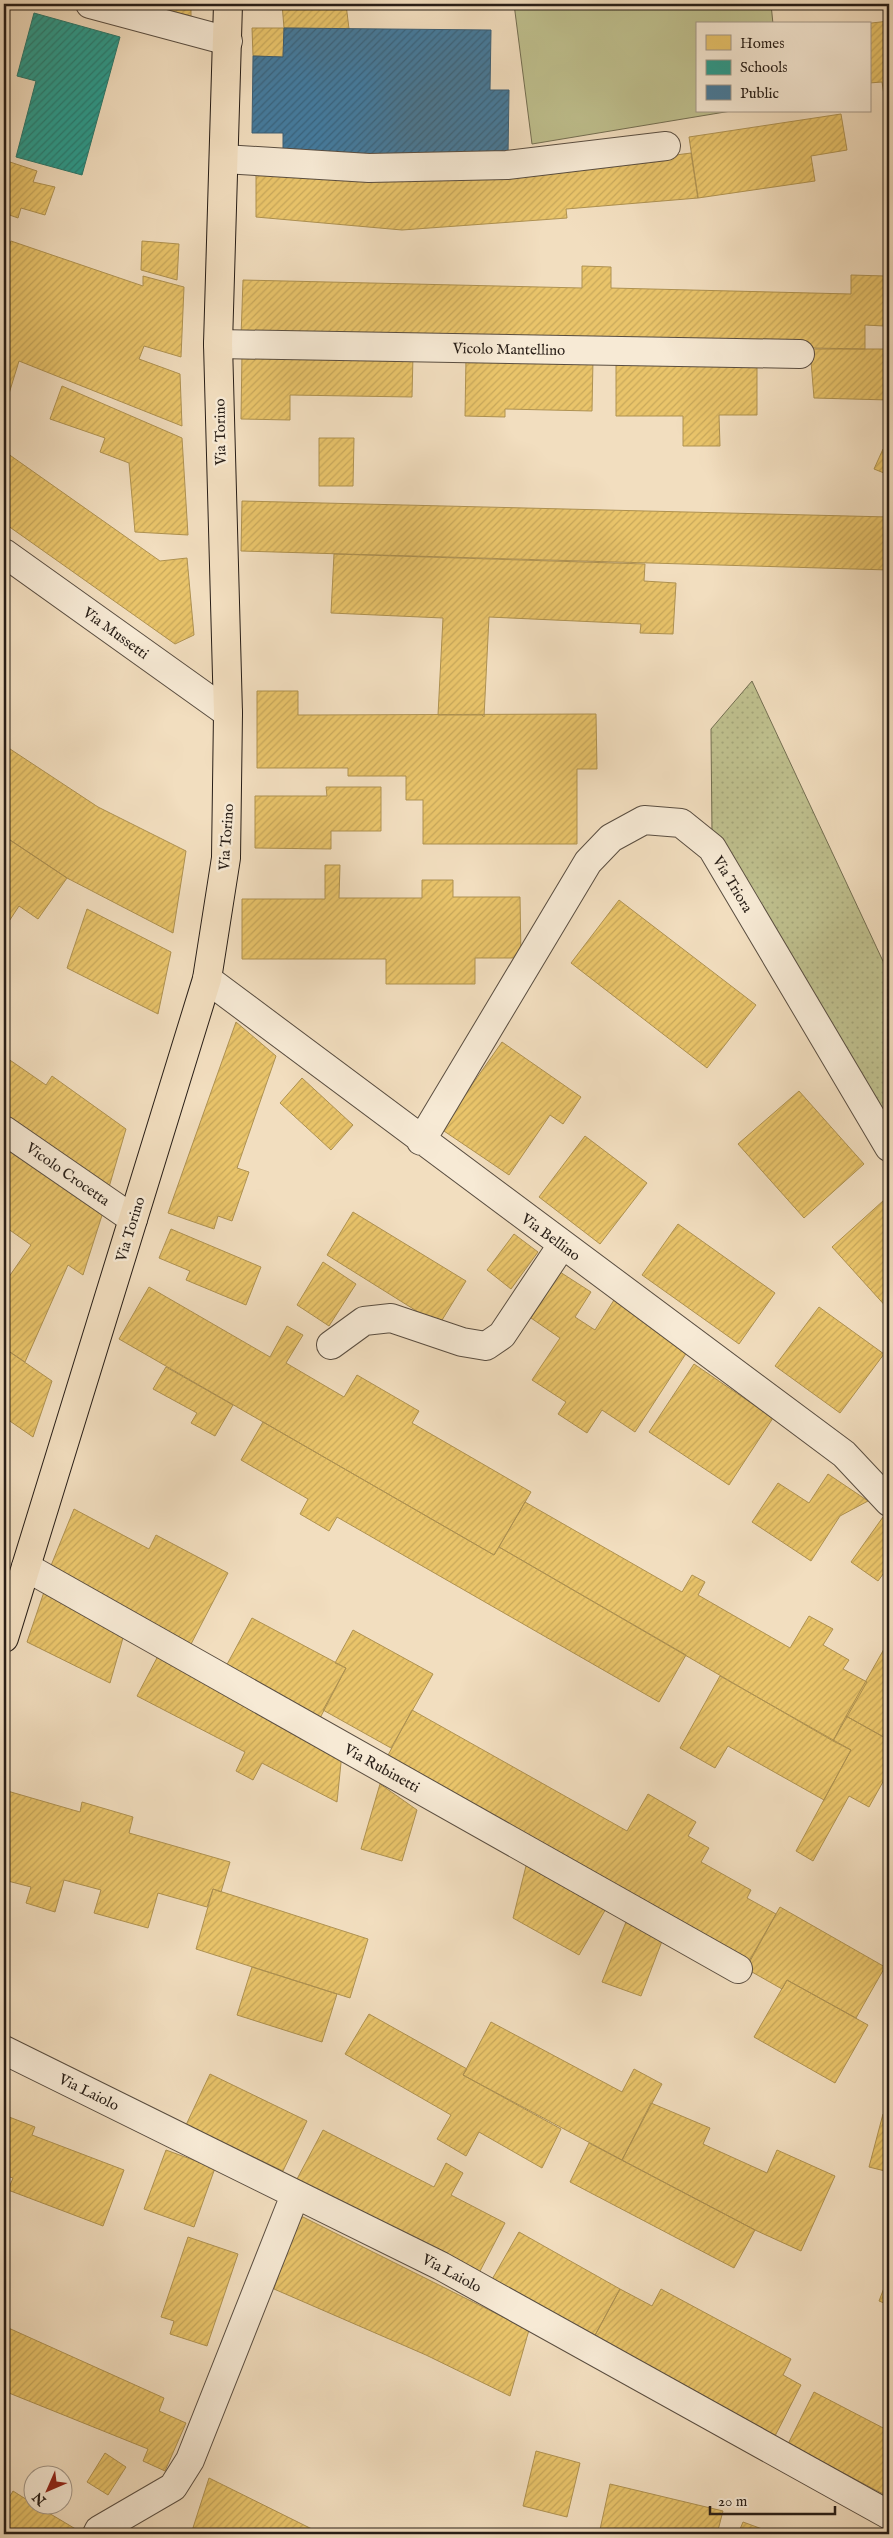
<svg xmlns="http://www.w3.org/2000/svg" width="893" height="2538" font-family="'IM FELL English',serif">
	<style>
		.grass { fill: url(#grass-dots); stroke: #746f52 }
		.pitch { fill: #bfc08e; stroke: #746f52 }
		.homes { fill: url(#homes-hatch); stroke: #af9251 }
		.schools { fill: url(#schools-hatch); stroke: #29776b }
		.public { fill: url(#public-hatch); stroke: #3c5f75 }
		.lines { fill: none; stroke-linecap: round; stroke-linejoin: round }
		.street-casing { stroke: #5a4e41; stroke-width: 30 }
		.primary-casing { stroke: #281e17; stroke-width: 30 }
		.street { stroke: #f7ead5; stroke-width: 28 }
		.primary { stroke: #f2debf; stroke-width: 28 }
		.labels { text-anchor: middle; stroke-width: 5; stroke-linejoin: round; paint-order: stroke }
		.street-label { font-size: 15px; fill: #281e17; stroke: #f7ead5 }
	</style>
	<defs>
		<pattern id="grass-dots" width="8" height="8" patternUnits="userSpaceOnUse" patternTransform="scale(1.25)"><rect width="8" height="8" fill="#bfc08e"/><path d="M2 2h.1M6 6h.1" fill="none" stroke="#a4a57a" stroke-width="1.8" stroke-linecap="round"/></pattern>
		<pattern id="homes-hatch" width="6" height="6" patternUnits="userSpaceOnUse" patternTransform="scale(1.25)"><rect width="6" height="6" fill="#e9c46a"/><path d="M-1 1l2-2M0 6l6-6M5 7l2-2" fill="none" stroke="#c8a85b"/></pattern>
		<pattern id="schools-hatch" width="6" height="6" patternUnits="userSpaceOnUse" patternTransform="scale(1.25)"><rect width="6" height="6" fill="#2a9d8f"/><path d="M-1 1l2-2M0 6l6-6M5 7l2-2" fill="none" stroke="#247f74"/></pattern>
		<pattern id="public-hatch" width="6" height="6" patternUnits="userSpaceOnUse" patternTransform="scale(1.25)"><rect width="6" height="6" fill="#457b9d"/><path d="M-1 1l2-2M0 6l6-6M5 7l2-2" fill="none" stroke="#3a647f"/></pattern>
	</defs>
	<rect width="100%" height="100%" fill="#f2debf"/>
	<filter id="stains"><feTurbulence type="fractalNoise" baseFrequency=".004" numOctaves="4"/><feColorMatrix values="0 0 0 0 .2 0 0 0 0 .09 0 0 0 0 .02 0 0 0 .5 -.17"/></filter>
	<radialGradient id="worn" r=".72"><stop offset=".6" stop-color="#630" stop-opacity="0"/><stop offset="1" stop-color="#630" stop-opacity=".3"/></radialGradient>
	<path class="grass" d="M752,681L889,974V1128L712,836L711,729Z"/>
	<path class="pitch" d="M514,4H771L773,24H697V111H731L532,144Z"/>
	<path class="homes" d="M143,4H191V16Z
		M282,4H346L349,29L284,28Z
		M889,21V128L882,82L869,83V24H863Z
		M252,28H284L283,57L253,56Z
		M841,114L847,150L811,156L815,181L698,198L689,137Z
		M691,153L698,198L566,209L567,218L402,230L256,217V171L561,170Z
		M4,160L37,171L33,182L55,187L45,215L21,208L18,218L4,213Z
		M11,241L143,286V276L184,287L181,357L144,346L139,359L180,374L182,426L19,361L4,410V259Z
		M142,241L179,244L177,280L141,270Z
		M582,266L611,267V288L851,294V275L885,276L884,326L865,325V349L241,337L243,280L582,288Z
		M810,349H889V400L814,398Z
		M242,352L413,355L412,397L290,395V420L241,419Z
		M466,357L593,359L592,411L505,409V417L465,416Z
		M616,365H757V415H719L720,446H683V416H616Z
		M62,386L182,438L188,535L135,532L129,463L100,452L105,438L50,419Z
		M319,438H354L353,486H319Z
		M883,449L889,451V475L874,469Z
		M4,451L160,561L187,558L194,635L175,644L4,523Z
		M242,501L889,517V570L241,551Z
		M334,554L645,564L644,581L676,583L673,634L640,633L641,624L489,617L484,717L482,715H438L443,618L331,613Z
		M257,691H298V715L596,714L597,769H577V844H423V800H406V776H348V768H257Z
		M4,745L98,807L186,851L173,933L67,878L4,836Z
		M326,787H381V831H331V849L255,848V796H327Z
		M4,836L67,878L38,919L19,906L4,929Z
		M325,865H340L339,898H422V880H453V897H520L521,958H475V984H386V959H242V899H325Z
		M619,900L756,1005L707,1068L571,963Z
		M87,909L171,952L158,1014L67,968Z
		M236,1022L276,1056L237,1168L249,1172L232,1221L218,1216L214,1229L168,1213Z
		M502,1042L581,1097L563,1124L550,1115L509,1175L441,1129Z
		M4,1056L46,1085L52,1076L126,1129L107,1194L4,1121Z
		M302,1078L353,1125L331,1150L280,1103Z
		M799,1091L864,1164L804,1218L738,1144Z
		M585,1136L647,1183L600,1244L539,1197Z
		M4,1140L104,1209L83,1275L68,1265L25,1362L4,1348V1284L31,1245L4,1226Z
		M884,1200L889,1206V1310L832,1247Z
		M353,1212L466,1281L439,1325L327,1255Z
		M678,1224L775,1293L739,1344L642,1275Z
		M171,1229L261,1267L246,1305L186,1280L190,1271L159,1258Z
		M514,1234L538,1252L511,1289L487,1270Z
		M323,1262L356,1284L329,1326L297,1305Z
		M560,1272L591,1292L575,1317L595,1330L614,1300L689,1349L635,1432L602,1410L587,1433L558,1414L566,1402L532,1380L560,1338L531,1318Z
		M149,1287L270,1357L287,1326L303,1335L286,1363L344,1397L357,1375L419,1411L412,1423L531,1492L494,1555L119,1339Z
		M819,1307L884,1354L840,1413L775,1366Z
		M4,1348L52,1381L33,1437L4,1417Z
		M694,1364L773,1418L729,1485L649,1432Z
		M166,1367L233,1405L215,1436L191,1423L197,1413L153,1389Z
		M263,1422L494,1555L499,1547L686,1655L659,1702L337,1517L329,1531L300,1514L308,1499L241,1460Z
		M828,1474L868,1501L840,1516L811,1561L752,1522L778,1483L809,1503Z
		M525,1502L682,1592L692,1575L705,1582L698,1595L790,1648L809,1616L833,1629L823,1645L849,1660L843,1669L867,1682L833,1741L499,1547Z
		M74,1509L149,1549L156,1535L228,1573L190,1646L50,1568Z
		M883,1517L889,1525V1566L878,1581L851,1562Z
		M45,1589L125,1631L110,1683L27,1642Z
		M252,1618L346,1668L319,1720L224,1670Z
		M353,1630L433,1674L391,1748L323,1710L346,1668L335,1663Z
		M884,1649L889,1652V1740L846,1716Z
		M158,1656L342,1753L337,1802L262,1763L253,1780L236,1771L245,1752L137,1696Z
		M720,1676L851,1750L824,1800L728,1746L715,1768L680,1748Z
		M412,1710L627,1831L648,1794L696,1822L688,1836L709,1848L701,1862L751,1890L747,1898L776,1914L749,1963L386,1759Z
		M846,1716L889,1740V1771L869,1807L849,1796L813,1861L796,1851L851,1750L833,1741Z
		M380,1784L417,1810L402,1861L361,1849Z
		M4,1790L80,1812L82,1802L133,1817L129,1833L230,1862L221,1892L213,1889L207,1907L158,1893L148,1928L94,1913L101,1890L64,1880L55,1912L26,1903L31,1887L4,1880Z
		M527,1862L607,1907L579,1955L513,1918Z
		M213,1889L368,1939L350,1998L196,1949Z
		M780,1907L885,1967L856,2018L787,1980L782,1989L745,1968Z
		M626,1922L664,1936L641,1996L602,1982Z
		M252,1967L337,1994L322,2042L237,2015Z
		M787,1980L868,2025L835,2083L754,2037Z
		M369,2014L467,2069L463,2075L561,2129L542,2168L479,2132L466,2156L437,2139L451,2115L345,2054Z
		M491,2022L622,2092L634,2069L662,2084L622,2160L463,2075Z
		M210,2074L307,2121L283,2171L186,2125Z
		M651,2103L710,2128L703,2144L767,2173L777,2150L835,2176L801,2251L755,2230L622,2160Z
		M883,2114L889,2116V2172L869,2167Z
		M4,2115L35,2127L32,2135L124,2170L103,2226L8,2190L13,2178L4,2175Z
		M323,2130L434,2187L446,2163L463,2173L451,2195L505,2223L479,2273L297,2179Z
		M589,2143L755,2230L734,2268L570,2182Z
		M166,2150L215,2168L194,2227L144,2209Z
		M297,2214L529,2330L510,2396L426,2355L274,2289Z
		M519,2232L620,2289L593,2339L490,2283Z
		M188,2237L238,2254L207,2346L170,2334L174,2321L161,2317Z
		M889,2275V2305L879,2301Z
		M620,2289L652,2306L661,2289L791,2359L783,2375L801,2385L775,2436L593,2339Z
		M4,2326L164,2398L159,2411L186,2423L165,2471L143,2461L148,2449L4,2391Z
		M814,2392L889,2431V2497L788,2444Z
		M536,2451L580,2463L567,2517L523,2506Z
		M105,2453L126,2467L108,2495L87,2482Z
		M209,2478L322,2534H191Z
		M610,2484L723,2511L717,2534H599Z
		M13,2491L32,2503V2506H37L79,2531L77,2534H4V2506Z
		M743,2522L776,2534H738Z"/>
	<path class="schools" d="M34,13L120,37L82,175L16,157L36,81L17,76Z"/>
	<path class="public" d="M284,28L491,30L490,90H509L508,156L283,155V133H252L253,56L283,57Z"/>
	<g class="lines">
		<defs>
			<path id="street" d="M90,4L228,41
				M224,159L369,168L507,165L666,146
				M218,344L800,354
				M4,553L228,713
				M207,979L844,1454L889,1502
				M4,1130L133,1219
				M421,1141L588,862L611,838L644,820L681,823L712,848L889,1147
				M331,1345L364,1321L391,1318L462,1342L486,1346L502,1335L562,1245
				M26,1567L738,1969
				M4,2050L441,2266L889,2515
				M97,2534L99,2530L173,2487L190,2460L295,2195"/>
			<path id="primary" d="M4,1638L207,979L226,858L228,713L218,344L228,4"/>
		</defs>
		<use href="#street" class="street-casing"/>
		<use href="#primary" class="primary-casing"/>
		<use href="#street" class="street"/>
		<use href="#primary" class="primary"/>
	</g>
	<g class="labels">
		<g class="street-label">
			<text transform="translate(509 349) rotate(1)" y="5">Vicolo Mantellino</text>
			<text transform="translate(220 432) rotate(-91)" y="5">Via Torino</text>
			<text transform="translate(116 633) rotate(36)" y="5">Via Mussetti</text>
			<text transform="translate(226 837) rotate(-86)" y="5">Via Torino</text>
			<text transform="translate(733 884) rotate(59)" y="5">Via Triora</text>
			<text transform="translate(68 1174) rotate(35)" y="5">Vicolo Crocetta</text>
			<text transform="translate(130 1229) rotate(-73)" y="5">Via Torino</text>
			<text transform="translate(551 1237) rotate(36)" y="5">Via Bellino</text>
			<text transform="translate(382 1768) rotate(29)" y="5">Via Rubinetti</text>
			<text transform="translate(89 2092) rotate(26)" y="5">Via Laiolo</text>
			<text transform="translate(452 2273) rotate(28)" y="5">Via Laiolo</text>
		</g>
	</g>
	<rect width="893" height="2538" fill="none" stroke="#f2debf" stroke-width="20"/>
	<rect x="5" y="5" width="883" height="2528" fill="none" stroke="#281e17" stroke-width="2.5"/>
	<rect x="10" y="10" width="873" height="2518" fill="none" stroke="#281e17"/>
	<rect x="696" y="22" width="175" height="90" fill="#f7ead5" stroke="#a49889"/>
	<rect x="706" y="35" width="25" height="15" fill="#e9c46a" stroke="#a49889"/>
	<text x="740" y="48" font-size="15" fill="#281e17">Homes</text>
	<rect x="706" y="60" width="25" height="15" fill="#2a9d8f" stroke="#a49889"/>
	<text x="740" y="72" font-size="15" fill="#281e17">Schools</text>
	<rect x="706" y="85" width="25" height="15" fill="#457b9d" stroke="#a49889"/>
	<text x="740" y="98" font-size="15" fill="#281e17">Public</text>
	<g transform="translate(48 2490) rotate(225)"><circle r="24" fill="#f7ead5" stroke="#a49889"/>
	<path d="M0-4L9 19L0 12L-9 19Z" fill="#8f2418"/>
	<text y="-8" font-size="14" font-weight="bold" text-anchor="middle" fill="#281e17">N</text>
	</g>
	<path d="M710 2506v8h125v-8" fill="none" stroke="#281e17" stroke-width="2.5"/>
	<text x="718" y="2506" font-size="15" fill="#281e17" stroke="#f7ead5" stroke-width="4" paint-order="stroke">20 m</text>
	<rect width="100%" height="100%" filter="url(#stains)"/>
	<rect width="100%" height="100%" fill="url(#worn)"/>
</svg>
